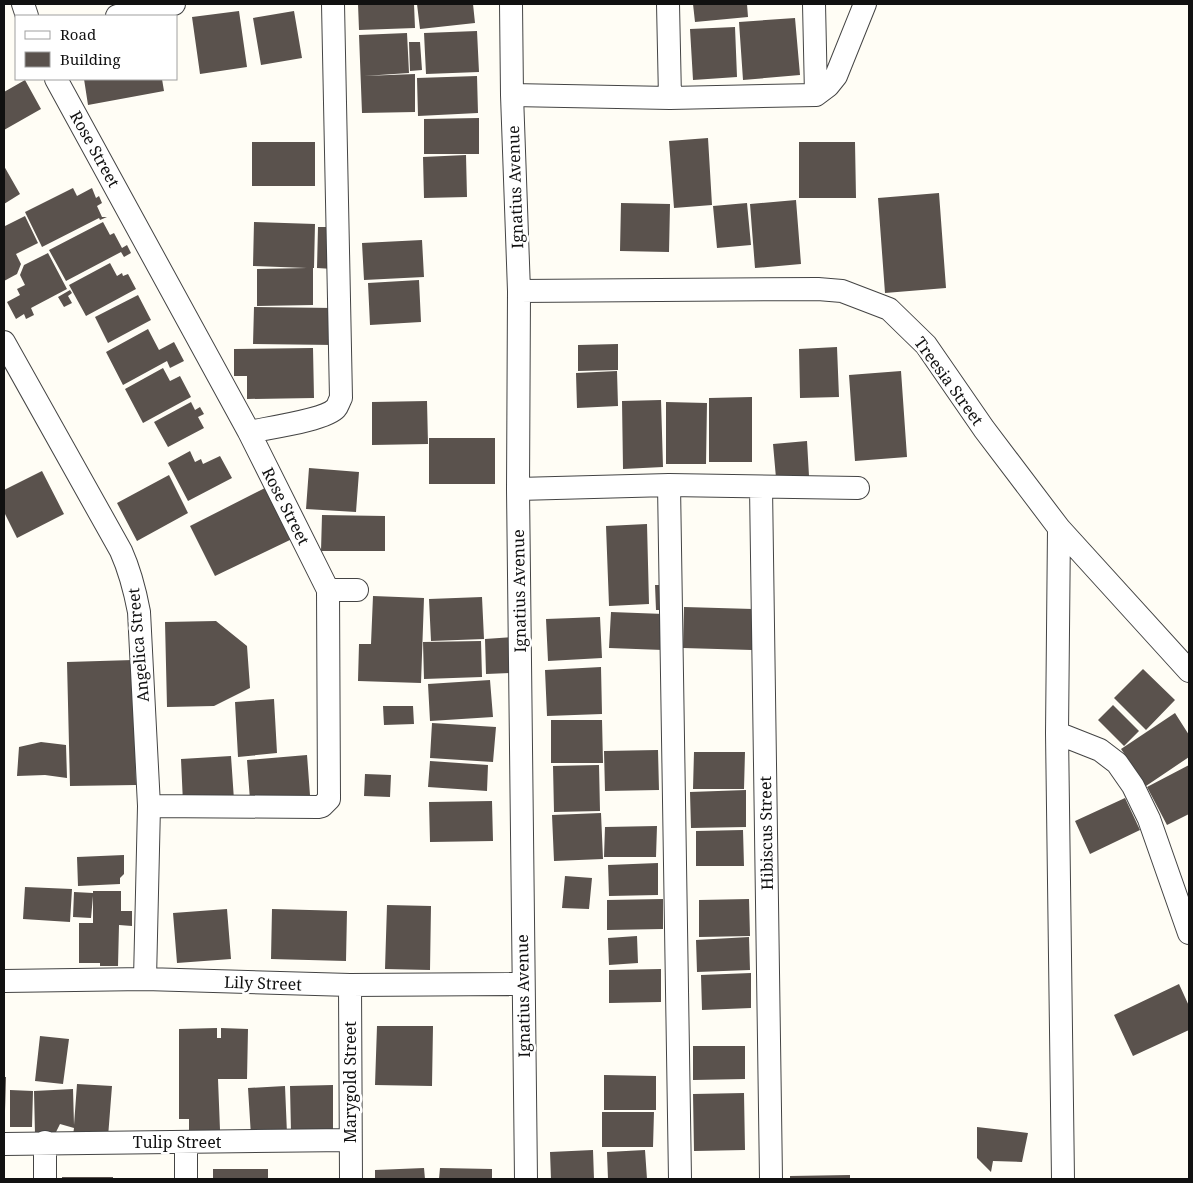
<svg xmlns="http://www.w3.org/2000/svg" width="1193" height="1183" font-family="'Noto Serif',serif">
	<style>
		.building { fill: #5a524d }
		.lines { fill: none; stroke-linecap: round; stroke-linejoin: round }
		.minor-casing { stroke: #444; stroke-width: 24 }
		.minor { stroke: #fff; stroke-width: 22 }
		.labels { text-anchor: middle; stroke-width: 5; stroke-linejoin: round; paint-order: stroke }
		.street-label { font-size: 16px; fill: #111; stroke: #fff }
	</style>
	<rect width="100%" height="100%" fill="#fffdf5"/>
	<path class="building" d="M358,4H414L415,28L359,30Z
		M417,4H473L475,23L420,29Z
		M693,4H747L748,17L695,22Z
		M239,11L247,67L200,74L192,17Z
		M294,11L302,58L261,65L253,18Z
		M795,18L800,75L743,80L739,22Z
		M735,27L737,77L693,80L690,29Z
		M477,31L479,72L426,74L424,33Z
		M407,33L409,73L364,76L415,74V112L362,113L359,35Z
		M409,42H420L422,70L410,71Z
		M477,76L478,113L418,116L417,78Z
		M84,79H162L164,91L88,105Z
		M25,80L41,109L4,130V92Z
		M479,118V154H424V119Z
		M708,138L712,205L674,208L669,141Z
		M252,142H315V186H252Z
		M799,142H855L856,198H799Z
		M466,155L467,197L424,198L423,157Z
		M4,166L20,194L4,204Z
		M73,188L77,196L92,188L96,198L99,196L102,203L97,206L102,217H107L100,220L99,218L42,247L25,212Z
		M939,193L946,288L885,293L878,198Z
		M796,200L801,264L755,268L750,204Z
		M621,203L670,204L669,252L620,251Z
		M747,203L751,245L717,248L713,206Z
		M25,216L38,243L16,254L21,264L17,274L4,281V222L5,226Z
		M103,222L110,235L114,233L122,248L127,245L131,253L124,257L121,252L66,281L49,250Z
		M254,222L315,224L314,268H313V305L257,306V269L307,268L253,266Z
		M318,227H334L333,269L317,268Z
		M422,240L424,277L364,280L362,243Z
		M48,253L67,289L31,308L34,315L26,319L24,314L16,319L7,302L20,295L17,289L25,285L20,275L24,265Z
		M110,263L117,276L122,273L123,276L128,274L136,289L86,316L69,285Z
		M419,280L421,322L370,325L368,283Z
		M70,290L72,293L68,296L72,303L64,307L58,297Z
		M138,295L151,320L108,343L95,317Z
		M254,307L334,308V345L253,344Z
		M148,329L159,350L174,342L184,361L170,368L167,361L123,385L106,352Z
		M618,344V370L578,371V345Z
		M837,347L839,397L800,398L799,349Z
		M313,348L314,398L247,399V376H234V349Z
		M163,368L170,381L180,376L191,397L143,423L125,389Z
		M617,371L618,406L577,408L576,373Z
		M901,371L907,457L855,461L849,375Z
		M752,397V462H709V398Z
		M661,400L663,467L623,469L622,401Z
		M427,401L428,444L372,445V402Z
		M191,402L195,410L200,407L204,414L198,417L204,428L168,447L154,422Z
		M666,402L707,403L706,464H666Z
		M429,438H495V484H429Z
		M807,441L809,476L776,478L773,444Z
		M190,451L195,462L201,459L203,464L220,456L232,478L188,501L168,463Z
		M309,468L359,472L356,512L306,509Z
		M42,471L64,514L17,538L4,512V490Z
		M169,475L188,513L137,541L117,503Z
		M267,487L292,539L215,576L190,526Z
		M322,515L385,516V551H321Z
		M647,524L649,604L609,606L606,526Z
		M655,585H667L668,610H656Z
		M373,596L424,598L421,683L358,681L359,644H371Z
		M482,597L484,639L431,641L429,599Z
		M684,607L753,609L752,650L683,648Z
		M611,612L664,614L663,650L609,648Z
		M600,617L602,658L548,661L546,619Z
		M216,621L247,646L250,688L214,706L167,707L165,622Z
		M512,637L513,673L486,674L485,639Z
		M481,641L482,677L424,679L423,642Z
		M133,660L136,785L70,786L67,662Z
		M601,667L602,714L547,716L545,670Z
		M1143,669L1175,700L1146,730L1114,698Z
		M490,680L493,717L430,721L428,684Z
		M274,699L277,753L238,757L235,702Z
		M1113,705L1139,731L1124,746L1098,720Z
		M383,706H413L414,724L384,725Z
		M1175,713L1189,735V757L1146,786L1121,749Z
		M551,720H602L603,763H551Z
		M432,723L496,727L493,762L430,758Z
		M41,742L66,745L67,778L45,775L17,776L19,747Z
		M658,750L659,790L605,791L604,751Z
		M694,752H745L744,789H693Z
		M307,755L310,795L250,800L247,760Z
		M231,756L234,800L183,803L181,759Z
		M430,761L488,765L487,791L428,787Z
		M599,765L600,811L554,812L553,766Z
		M1189,765V814L1167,825L1147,787Z
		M365,774L391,775L390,797L364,796Z
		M746,790V827L691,828L690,792Z
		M1125,798L1140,830L1090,854L1075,821Z
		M492,801L493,841L430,842L429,802Z
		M601,813L603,859L554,861L552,815Z
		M657,826L656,857H604L605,827Z
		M743,830L744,866H696V831Z
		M124,855V874L120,878V884L78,886L77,857Z
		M658,863V895L609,896L608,865Z
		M565,876L592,878L589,909L562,908Z
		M25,887L72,889L70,922L23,919Z
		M93,891H121V911H132V926L119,925L118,966H100V963H79V923H93V896L91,918L73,917L74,892L93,893Z
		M663,899V929L607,930V900Z
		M749,899L750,936L699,937V900Z
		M387,905L431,906L430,970L385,969Z
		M227,909L231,959L177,963L173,913Z
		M272,909L347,911L346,961L271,959Z
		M637,936L638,963L609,965L608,938Z
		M749,937L750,970L697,972L696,940Z
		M661,969V1002L609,1003V970Z
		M751,973V1008L702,1010L701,975Z
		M1179,984L1189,1006V1030L1133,1056L1114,1015Z
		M377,1026H433L432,1086L375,1085Z
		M217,1028V1038H221V1028L248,1029L247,1079H218L220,1130L189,1131V1119H179V1029Z
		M40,1036L69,1039L63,1084L35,1081Z
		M693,1046H745V1079L693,1080Z
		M604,1075L656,1076V1110H604Z
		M4,1077H6L5,1111H4Z
		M77,1084L112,1086L108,1137L73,1135L74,1128L60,1124L55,1134H35L34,1091L73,1089L74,1125Z
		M333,1085V1131L291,1132L290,1086Z
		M285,1086L287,1134L251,1136L248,1088Z
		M10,1090L33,1091L32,1127H10Z
		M744,1093L745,1150L694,1151L693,1094Z
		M602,1112H654L653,1147H602Z
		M977,1127L1028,1133L1022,1162L993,1161L991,1172L977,1158Z
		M593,1150L594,1179H551L550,1152Z
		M645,1150L647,1179H608L607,1152Z
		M424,1168L425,1179H375V1170Z
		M440,1168L492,1169V1179H439Z
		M213,1169H268V1179H213Z
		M850,1175V1179H790V1176Z
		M62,1177H113V1179H62Z"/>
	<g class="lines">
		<defs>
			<path id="minor" d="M23,4L27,16
				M511,4L512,95L519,291L518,489L526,1179
				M668,4L670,98
				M814,4L816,95
				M117,16L174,4
				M56,79L249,432L328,590L329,799L322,806L318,807L149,806
				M512,95L670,98L816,95L828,86L836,76L865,4
				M519,291L818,289L842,291L889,309L926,345L984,429L1059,528L1189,671
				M4,342L121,551C130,571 135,591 139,612L149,806L145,979
				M249,432C267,428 326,420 336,408C338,406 339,401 341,398L333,4
				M669,485L680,1179
				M761,487L771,1179
				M518,489L669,485L858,488
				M1059,528L1057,733L1063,1179
				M328,590H357
				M1057,733L1100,750L1117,763L1133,786L1149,819L1189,933
				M4,981L145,979L350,985L523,984
				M350,985L351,1179
				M186,1142V1179
				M4,1144L350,1140
				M45,1179V1142"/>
		</defs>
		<use href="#minor" class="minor-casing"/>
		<use href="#minor" class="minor"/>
	</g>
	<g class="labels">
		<g class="street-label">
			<text transform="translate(95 149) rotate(61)" y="6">Rose Street</text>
			<text transform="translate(515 187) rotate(-92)" y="6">Ignatius Avenue</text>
			<text transform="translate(949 381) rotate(54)" y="6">Treesia Street</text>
			<text transform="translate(286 506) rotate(63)" y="6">Rose Street</text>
			<text transform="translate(519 591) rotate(-91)" y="6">Ignatius Avenue</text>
			<text transform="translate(138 645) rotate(-95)" y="6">Angelica Street</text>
			<text transform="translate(766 833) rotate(-91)" y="6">Hibiscus Street</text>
			<text transform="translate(263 983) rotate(2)" y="6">Lily Street</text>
			<text transform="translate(523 996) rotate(-91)" y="6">Ignatius Avenue</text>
			<text transform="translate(350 1082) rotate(-90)" y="6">Marygold Street</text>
			<text x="177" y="1148">Tulip Street</text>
		</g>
	</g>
	<rect width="1193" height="1183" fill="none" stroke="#111111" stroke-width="10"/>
	<rect x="15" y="15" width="162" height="65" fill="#ffffff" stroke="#a0a0a0"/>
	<rect x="25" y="31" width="25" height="8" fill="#ffffff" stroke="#a0a0a0"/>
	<text x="60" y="40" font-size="15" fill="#111111">Road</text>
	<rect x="25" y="52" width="25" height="15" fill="#5a524d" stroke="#a0a0a0"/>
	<text x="60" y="65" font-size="15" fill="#111111">Building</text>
</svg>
